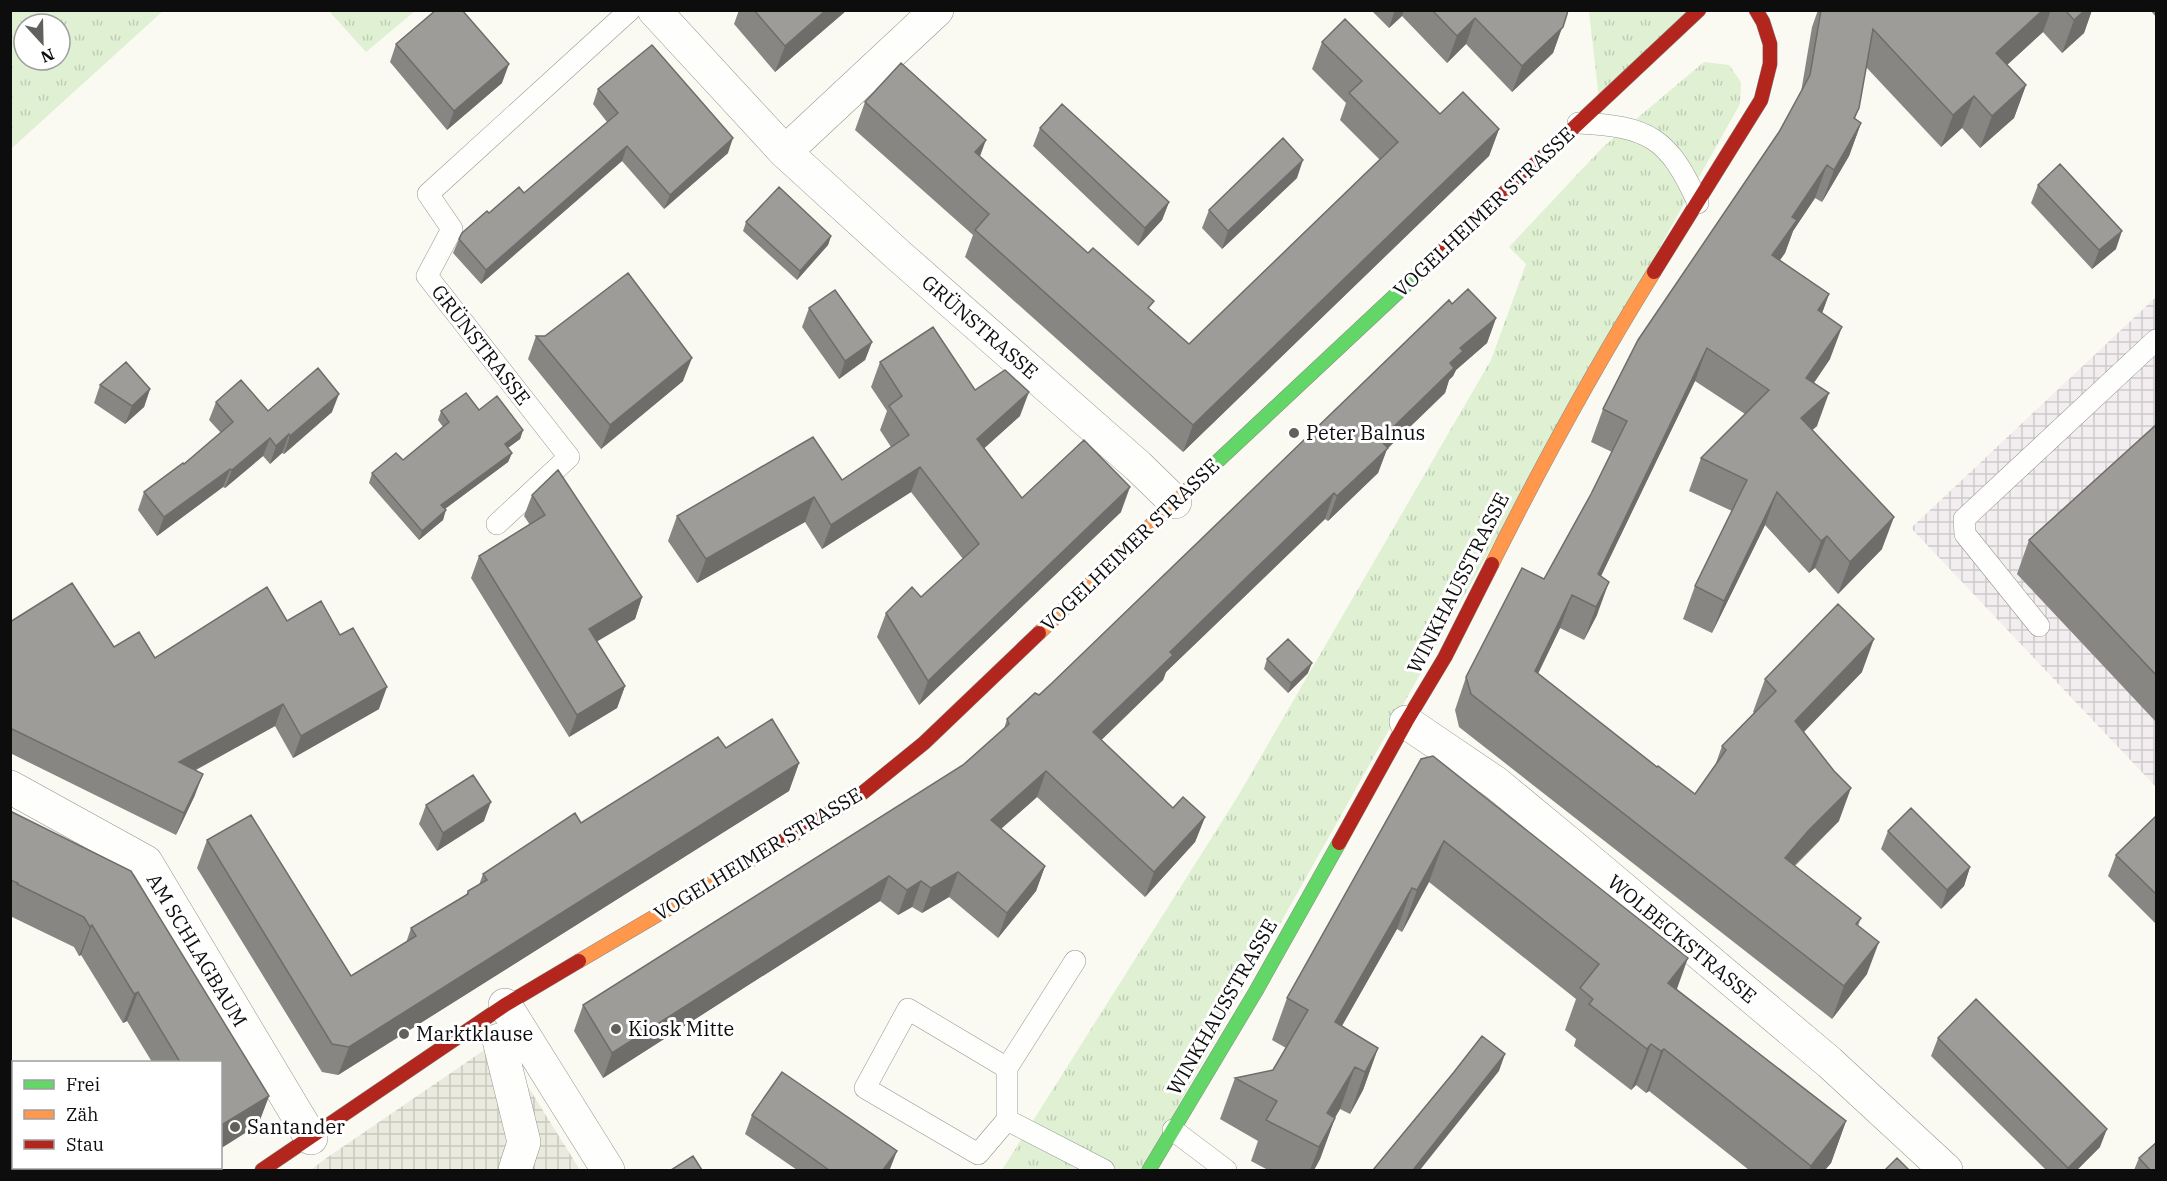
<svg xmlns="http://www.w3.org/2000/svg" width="2167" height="1181" font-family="'IBM Plex Serif',serif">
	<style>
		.industrial { fill: url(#industrial-grid) }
		.grass { fill: url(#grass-tufts); fill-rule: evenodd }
		.plaza { fill: url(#plaza-grid) }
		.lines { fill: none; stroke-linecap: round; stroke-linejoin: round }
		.lane-casing { stroke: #949490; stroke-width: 22 }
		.street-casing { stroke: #949490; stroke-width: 34 }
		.fast-casing { stroke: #8a8a87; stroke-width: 15 }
		.slow-casing { stroke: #8a8a87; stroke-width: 15 }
		.jam-casing { stroke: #8a8a87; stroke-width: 15 }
		.lane { stroke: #fefefd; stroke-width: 21 }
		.street { stroke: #fefefd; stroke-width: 33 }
		.fast { stroke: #63d668; stroke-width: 14 }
		.slow { stroke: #ff974d; stroke-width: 14 }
		.jam { stroke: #b3261e; stroke-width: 14 }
		.wall { fill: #888683 }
		.shaded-wall { fill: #6f6d6a }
		.building { fill: #9e9c98; stroke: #6f6d6a; stroke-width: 1.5 }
		.poi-dot { fill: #60605d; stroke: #fff; stroke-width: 2 }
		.labels { text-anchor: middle; stroke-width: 6; stroke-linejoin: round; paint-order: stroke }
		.street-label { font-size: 20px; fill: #0d0d0d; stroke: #fff }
		.poi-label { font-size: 20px; fill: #0d0d0d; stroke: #fff; text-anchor: start }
	</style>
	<defs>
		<pattern id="industrial-grid" width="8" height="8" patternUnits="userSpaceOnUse" patternTransform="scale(1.5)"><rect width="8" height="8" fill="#f2edee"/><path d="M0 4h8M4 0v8" fill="none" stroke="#cecacb"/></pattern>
		<pattern id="grass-tufts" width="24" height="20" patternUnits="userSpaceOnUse" patternTransform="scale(1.5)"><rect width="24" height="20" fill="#dff0d3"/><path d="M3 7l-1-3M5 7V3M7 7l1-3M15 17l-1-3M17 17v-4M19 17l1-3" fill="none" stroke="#becdb4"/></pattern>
		<pattern id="plaza-grid" width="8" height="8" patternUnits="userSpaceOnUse" patternTransform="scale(1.5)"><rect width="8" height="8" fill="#eaeade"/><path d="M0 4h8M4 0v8" fill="none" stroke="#c8c8bd"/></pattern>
	</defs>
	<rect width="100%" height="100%" fill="#fafaf2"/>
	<path class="industrial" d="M2156,297V787L1911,528Z"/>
	<path class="grass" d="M11,10H163V11L11,149ZM24,24H60V60H24Z
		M329,11H415L366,52Z
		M1589,11H1696L1599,99Z
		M1704,62L1729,65L1741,82L1740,104L1142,1170H1002L1238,796L1491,360L1526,264L1509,247L1603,147Z"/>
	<path class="plaza" d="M499,1040L580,1170H311L325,1159Z"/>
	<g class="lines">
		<defs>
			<path id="lane" d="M1578,123C1649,126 1669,138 1698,203
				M497,524L569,457L427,276L452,229L428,194L630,10
				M2039,626L1965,534L1964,519L2156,340
				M1007,1068L908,1009L865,1088L978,1154L1007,1120L1104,1170
				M1007,1120V1068L1075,961
				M1173,1130L1226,1170"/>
			<path id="street" d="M654,10L785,152L897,254L1138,466L1175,502
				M785,152L937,10
				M1406,722L1496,783L1577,850L1829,1062L1946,1170
				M10,787L146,862L311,1138
				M505,1005L608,1170
				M499,1040L524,1142L515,1170"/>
			<path id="fast" d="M1204,474L1437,256
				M1149,1170L1256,991L1339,843"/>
			<path id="slow" d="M1492,564C1542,464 1595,367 1654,272
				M1039,633L1204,474
				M579,961L783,841"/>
			<path id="jam" d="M1437,256L1699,10
				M1654,272L1761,100L1770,64V44L1763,22L1756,10
				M783,841L860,795L924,743L1039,633
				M1339,843L1406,722L1445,657L1492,564
				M262,1170L505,1005L579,961"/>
		</defs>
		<use href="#lane" class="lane-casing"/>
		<use href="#street" class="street-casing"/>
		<use href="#fast" class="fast-casing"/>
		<use href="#slow" class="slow-casing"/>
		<use href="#jam" class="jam-casing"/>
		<use href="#lane" class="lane"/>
		<use href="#street" class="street"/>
		<use href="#fast" class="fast"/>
		<use href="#slow" class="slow"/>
		<use href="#jam" class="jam"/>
	</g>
	<path class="wall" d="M739,10H847L775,72L734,24Z
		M1371,10H1568L1553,53L1512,92L1466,44L1447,63L1402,16L1389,28Z
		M1818,10H2092L2084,33L2062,53L2043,32L2007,65L2026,85L2014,118L1980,148L1962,128L1941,147L1866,67L1859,108L1855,119L1861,123L1849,156L1822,202L1815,198L1793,231L1785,253L1780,260L1829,294L1822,313L1830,359L1814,383L1817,426L1812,430L1882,549L1838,594L1815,568L1809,573L1765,525L1712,633L1683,619L1695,586L1732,511L1689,491L1701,458L1745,414L1695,381L1601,576L1597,615L1584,640L1560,628L1538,674L1657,767L1695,794L1715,766L1722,746L1754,713L1753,712L1765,679L1862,672L1804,732L1839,821L1795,866L1861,918L1858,926L1867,974L1832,1019L1459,727L1455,710L1466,677L1544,579L1591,494L1612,452L1591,442L1603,409L1779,132L1801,92L1812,27Z
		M2150,10H2157V18Z
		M1322,42L1440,114L1499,129L1489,156L1183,452L965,257L973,235L855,130L865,102L980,157L1189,344L1380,160L1340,120L1346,103L1312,69Z
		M396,44L502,83L447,130L390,62Z
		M598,89L728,153L664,209L622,161L481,284L453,253L459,239L489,213L524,193L607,122L593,104Z
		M1040,128L1169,202L1162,220L1138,246L1033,146Z
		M1297,178L1222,249L1202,228L1209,210Z
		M2038,185L2116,249L2092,269L2031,203Z
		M746,222L831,236L828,245L797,280L743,231Z
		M1452,304L1496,318L1487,343L1456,370L1453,376L1449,380L1445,393L1387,449L1378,473L1328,521L1325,519L1239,602L1166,672L1163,680L1101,740L1173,808L1205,817L1195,842L1145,897L1037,797L1001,829L1045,866L1036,891L998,938L949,897L922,913L912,907L898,915L880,901L603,1078L574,1031L583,1005L963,765L1004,729L1007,719L1039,695Z
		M809,308L872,342L865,360L839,379L802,327Z
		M536,336L683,381L601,449L528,359Z
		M880,362L975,390L1020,416L984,448L1022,498L1121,512L919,705L877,637L886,613L921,597L963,559L911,492L822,549L805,522L697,583L668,541L677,516L842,480L891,447L880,430L887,411L871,387Z
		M100,385L150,389L144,407L125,424L94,403Z
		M216,402L268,411L332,412L284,454L282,453L270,464L263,456L225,488L223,487L157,536L138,510L144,492L184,464L221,433L209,420Z
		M479,410L523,430L520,439L508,448L512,453L508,462L445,509L443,520L419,540L369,483L372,473L403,460L443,427L438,420L441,411Z
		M2157,424V723L2017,574L2029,540Z
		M532,495L642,597L635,619L597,641L625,686L617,708L569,737L471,578L479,556L530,525L524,516Z
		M287,621L379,709L293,758L275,726L196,770L195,795L176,835L10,753V622L155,658Z
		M1267,659L1308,673L1288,693L1264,669Z
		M726,748L799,763L789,791L338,1075L322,1072L197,868L207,840L351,976L406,943L411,928L466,895L468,891L479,885L483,874Z
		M1421,759L1677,989L1846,1121L1831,1163L1825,1170H1749L1649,1091L1646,1093L1636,1085L1631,1090L1574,1046L1576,1039L1565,1030L1576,999L1429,882L1402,932L1397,929L1342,1026L1378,1048L1363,1090L1350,1114L1340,1109L1335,1118L1320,1159L1314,1170H1268L1251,1161L1258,1141L1220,1119L1235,1078L1273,1070L1286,1048L1272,1040L1287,998Z
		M426,805L484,821L437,851L419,824Z
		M10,811L269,1096L258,1125L220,1062H152L127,1021L123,1023L81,955L79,956L74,947L10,916Z
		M2157,815V925L2108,876L2116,855Z
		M1888,831L1970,867L1964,886L1941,909L1881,849Z
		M1938,1038L2100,1147L2077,1170H2046L1931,1056Z
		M752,1115L890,1169V1170H797L745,1134Z
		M2139,1158L2157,1170H2134Z"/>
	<path class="shaded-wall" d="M826,10H847L775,72L785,46Z
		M1395,10H1404L1402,16L1389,28Z
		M2043,10H2051L2043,32L1984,86L1996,53Z
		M2085,10H2092L2084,33L2062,53L2074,20Z
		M1567,14L1553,53L1512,92L1522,66Z
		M1475,18L1466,44L1447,63L1457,36Z
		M509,64L502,83L447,130L454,111Z
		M2026,85L2014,118L1980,148L1992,116Z
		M1974,96L1962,128L1941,147L1953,115Z
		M1861,123L1849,156L1822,202L1834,170Z
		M1499,129L1489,156L1183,452L1193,425Z
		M733,138L728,153L664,209L670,195Z
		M986,140L976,167L975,152Z
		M627,146L622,161L481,284L486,270Z
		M1303,160L1297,178L1222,249L1228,231Z
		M1827,165L1815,198L1793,231L1785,253L1760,288L1772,255L1792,217Z
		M1169,202L1162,220L1138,246L1145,228Z
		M2122,231L2116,249L2092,269L2099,250Z
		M831,236L828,245L797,280L800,271Z
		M1829,294L1817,327L1818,310Z
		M1496,318L1487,343L1456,370L1453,376L1449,380L1445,393L1387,449L1378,473L1328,521L1337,496L1380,440L1450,363L1460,348Z
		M1842,327L1830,359L1794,411L1806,378Z
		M872,342L865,360L839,379L845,361Z
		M1707,348L1695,381L1588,603L1598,574Z
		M692,358L683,381L601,449L610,425Z
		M150,389L144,407L125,424L132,406Z
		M1029,392L1020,416L968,463L977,439Z
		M1829,393L1817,426L1789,451L1801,418Z
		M339,394L332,412L284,454L290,436Z
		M523,430L520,439L501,453L505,444Z
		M289,434L282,453L270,464L276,446Z
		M270,438L263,456L225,488L232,470Z
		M512,453L508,462L438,514L441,505Z
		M920,467L911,492L822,549L831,525Z
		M230,469L223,487L157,536L164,517Z
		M1130,487L1121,512L919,705L928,681Z
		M1777,492L1765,525L1712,633L1724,601Z
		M1334,493L1325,519L1166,672L1163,680L1083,758L1093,732L1170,652Z
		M814,497L805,522L697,583L706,559Z
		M446,510L443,520L419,540L422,531Z
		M1894,517L1882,549L1838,594L1850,562Z
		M1827,536L1815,568L1809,573L1821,541Z
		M1609,582L1597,615L1584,640L1596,607Z
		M1572,595L1560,628L1523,704L1535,671Z
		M642,597L635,619L581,651L589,629Z
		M1874,639L1862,672L1783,753L1795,721Z
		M1312,663L1308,673L1288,693L1291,683Z
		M625,686L617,708L569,737L577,715Z
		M387,687L379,709L293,758L301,736Z
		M283,704L275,726L171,783L179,762Z
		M799,763L789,791L338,1075L349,1047Z
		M1046,771L1037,797L981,846L991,820Z
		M203,774L195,795L176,835L184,813Z
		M1851,788L1839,821L1796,863L1773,891L1785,858L1808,831Z
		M491,802L484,821L437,851L443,833Z
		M1205,817L1195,842L1145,897L1154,872Z
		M1444,841L1429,882L1402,932L1417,890Z
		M1045,866L1036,891L998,938L1007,913Z
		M1970,867L1964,886L1941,909L1947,890Z
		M958,872L949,897L922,913L931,888Z
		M889,876L880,901L603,1078L612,1053Z
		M921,881L912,907L898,915L907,890Z
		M1412,888L1397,929L1320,1064L1335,1022Z
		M92,925L81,955L79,956L90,927Z
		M1879,942L1867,974L1832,1019L1844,986Z
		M1688,958L1673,1000L1668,983Z
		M138,992L127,1021L123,1023L134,994Z
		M1651,1044L1636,1085L1631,1090L1647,1049Z
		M1378,1048L1363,1090L1350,1114L1365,1072Z
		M1664,1049L1649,1091L1646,1093L1661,1051Z
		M1505,1054L1499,1071L1420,1170H1413Z
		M1355,1067L1340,1109L1317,1146L1327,1113Z
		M269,1096L258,1125L220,1149V1126Z
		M1335,1118L1320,1159L1314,1170H1310L1319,1147Z
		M1846,1121L1831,1163L1825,1170H1809L1811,1166Z
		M2107,1129L2100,1147L2077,1170H2067L2068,1168Z
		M897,1151L890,1169V1170H883Z
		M156,1167H191L187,1170H151Z"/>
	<path class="building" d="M436,10H462L509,64L454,111L396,44Z
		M754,10H826L785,46Z
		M1432,10H1568L1567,14L1563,27L1522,66L1475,18L1457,36Z
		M1821,10H2043L1996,53L2026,85L1992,116L1974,96L1953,115L1873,29L1859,108L1854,118L1861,123L1834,170L1827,165L1792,217L1797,220L1772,255L1829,294L1818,310L1842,327L1806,378L1829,393L1801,418L1894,517L1850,562L1827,536L1821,541L1777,492L1724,601L1695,586L1747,480L1701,458L1769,390L1707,348L1598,574L1609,582L1596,607L1572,595L1535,671L1657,767L1658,766L1695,794L1726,750L1722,746L1776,691L1765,679L1838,604L1874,639L1795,721L1834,771L1851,788L1808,831L1785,858L1861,918L1856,924L1879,942L1844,986L1471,694L1466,677L1522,568L1544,579L1591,494L1627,421L1603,409L1638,340L1779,132L1810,75Z
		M2065,10H2085L2074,20Z
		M1345,19L1440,114L1463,92L1499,129L1193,425L975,230L989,214L865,102L901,63L986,140L975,152L1088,253L1093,248L1134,284L1154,301L1148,308L1189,344L1398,142L1349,93L1362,81L1322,42Z
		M652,45L733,138L670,195L627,146L486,270L459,239L462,233L487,211L489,213L519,187L524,193L618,113L598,89Z
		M1062,104L1169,202L1145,228L1040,128Z
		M1283,138L1303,160L1228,231L1209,210Z
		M2060,164L2122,231L2099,250L2038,185Z
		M779,187L831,236L800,271L746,222Z
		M628,273L692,358L610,425L536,336H545Z
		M1468,289L1496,318L1460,348L1463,351L1450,363L1454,368L1380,440L1388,448L1337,496L1334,493L1248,576L1170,652L1173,655L1093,732L1173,808L1183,797L1205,817L1154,872L1046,771L991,820L1045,866L1007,913L958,872L931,888L921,881L907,890L889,876L612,1053L583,1005L963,765L1009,724L1007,719L1035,693L1039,695L1052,683L1449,300L1452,304Z
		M835,290L872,342L845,361L809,308Z
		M933,327L975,390L1005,370L1029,392L977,439L1022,498L1084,440L1130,487L928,681L886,613L912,587L921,597L979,544L920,467L831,525L814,497L706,559L677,516L813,437L842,480L909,435L889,406L902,396L880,362Z
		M126,362L150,389L132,406L100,385Z
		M318,368L339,394L290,436L289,434L276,446L270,438L232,470L230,469L164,517L144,492L183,463L184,464L233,422L216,402L241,380L268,411Z
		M466,393L479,410L497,396L523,430L505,444L512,453L441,505L446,510L422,531L372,473L396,453L403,460L449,422L441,411Z
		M2157,424V676L2029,540Z
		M558,470L642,597L589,629L625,686L577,715L479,556L545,515L532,495Z
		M72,583L114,647L139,632L155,658L267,587L287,621L321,601L340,635L353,628L387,687L301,736L283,704L179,762L203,774L184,813L10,728V622Z
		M1288,639L1312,663L1291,683L1267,659Z
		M772,719L799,763L349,1047L332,1044L207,840L251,815L351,976L416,936L411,928L468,894V891L487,880L483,874L575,813L581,823L718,737L726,748Z
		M1433,756L1688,958L1668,983L1846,1121L1811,1166L1664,1049L1661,1051L1651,1044L1647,1049L1589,1004L1593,999L1580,988L1599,964L1444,841L1417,890L1412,888L1335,1022L1378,1048L1365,1072L1355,1067L1327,1113L1335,1118L1319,1147L1266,1120L1277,1101L1235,1078L1273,1070L1308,1010L1287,998L1421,759Z
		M473,775L491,802L443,833L426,805Z
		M1911,808L1970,867L1947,890L1888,831Z
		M10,811L131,871L269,1096L220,1126V1062H180L138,992L134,994L92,925L90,927L84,917L17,884L18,883L10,880Z
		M2157,815V895L2116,855Z
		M1976,999L2107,1129L2068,1168L1938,1038Z
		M1482,1036L1505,1054L1413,1170H1373L1454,1072Z
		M782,1072L897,1151L883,1170H829L752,1115Z
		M2157,1142V1170H2150L2139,1158Z
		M693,1156L702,1170H671Z
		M1897,1158L1909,1170H1885Z
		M54,1167H156L151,1170H49Z"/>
	<g class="poi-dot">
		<circle cx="1294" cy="433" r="6"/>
		<circle cx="616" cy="1029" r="6"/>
		<circle cx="404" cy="1034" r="6"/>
		<circle cx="235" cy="1127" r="6"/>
	</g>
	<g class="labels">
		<g class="street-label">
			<text transform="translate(1484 212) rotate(-43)" y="7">VOGELHEIMER STRASSE</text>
			<text transform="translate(980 327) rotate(41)" y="7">GRÜNSTRASSE</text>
			<text transform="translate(481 345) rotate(52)" y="7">GRÜNSTRASSE</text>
			<text transform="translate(1130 545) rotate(-44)" y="7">VOGELHEIMER STRASSE</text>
			<text transform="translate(1458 583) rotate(-63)" y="7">WINKHAUSSTRASSE</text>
			<text transform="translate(758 854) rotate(-31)" y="7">VOGELHEIMER STRASSE</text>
			<text transform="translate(1682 939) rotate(40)" y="7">WOLBECKSTRASSE</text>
			<text transform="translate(197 950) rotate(59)" y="7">AM SCHLAGBAUM</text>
			<text transform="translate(1222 1007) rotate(-60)" y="7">WINKHAUSSTRASSE</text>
		</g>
		<g class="poi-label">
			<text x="1306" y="440">Peter Balnus</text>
			<text x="628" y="1036">Kiosk Mitte</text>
			<text x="416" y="1041">Marktklause</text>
			<text x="247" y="1134">Santander</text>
		</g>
	</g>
	<rect width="2167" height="1181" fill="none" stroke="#0d0d0d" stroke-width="24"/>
	<rect x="12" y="1061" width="210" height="108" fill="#ffffff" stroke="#9e9e9e" stroke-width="1.5"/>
	<rect x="24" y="1080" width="30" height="9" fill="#63d668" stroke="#9e9e9e" stroke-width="1.5"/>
	<text x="66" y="1091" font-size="18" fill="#0d0d0d">Frei</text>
	<rect x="24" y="1110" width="30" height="9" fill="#ff974d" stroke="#9e9e9e" stroke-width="1.5"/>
	<text x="66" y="1121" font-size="18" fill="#0d0d0d">Zäh</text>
	<rect x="24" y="1140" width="30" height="9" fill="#b3261e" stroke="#9e9e9e" stroke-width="1.5"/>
	<text x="66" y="1151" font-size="18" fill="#0d0d0d">Stau</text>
	<g transform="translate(42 42) rotate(158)"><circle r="28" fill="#ffffff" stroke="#9e9e9e" stroke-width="1.5"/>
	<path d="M0-4.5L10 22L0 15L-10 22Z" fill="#60605d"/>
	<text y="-9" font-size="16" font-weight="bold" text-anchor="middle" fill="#0d0d0d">N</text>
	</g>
</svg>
